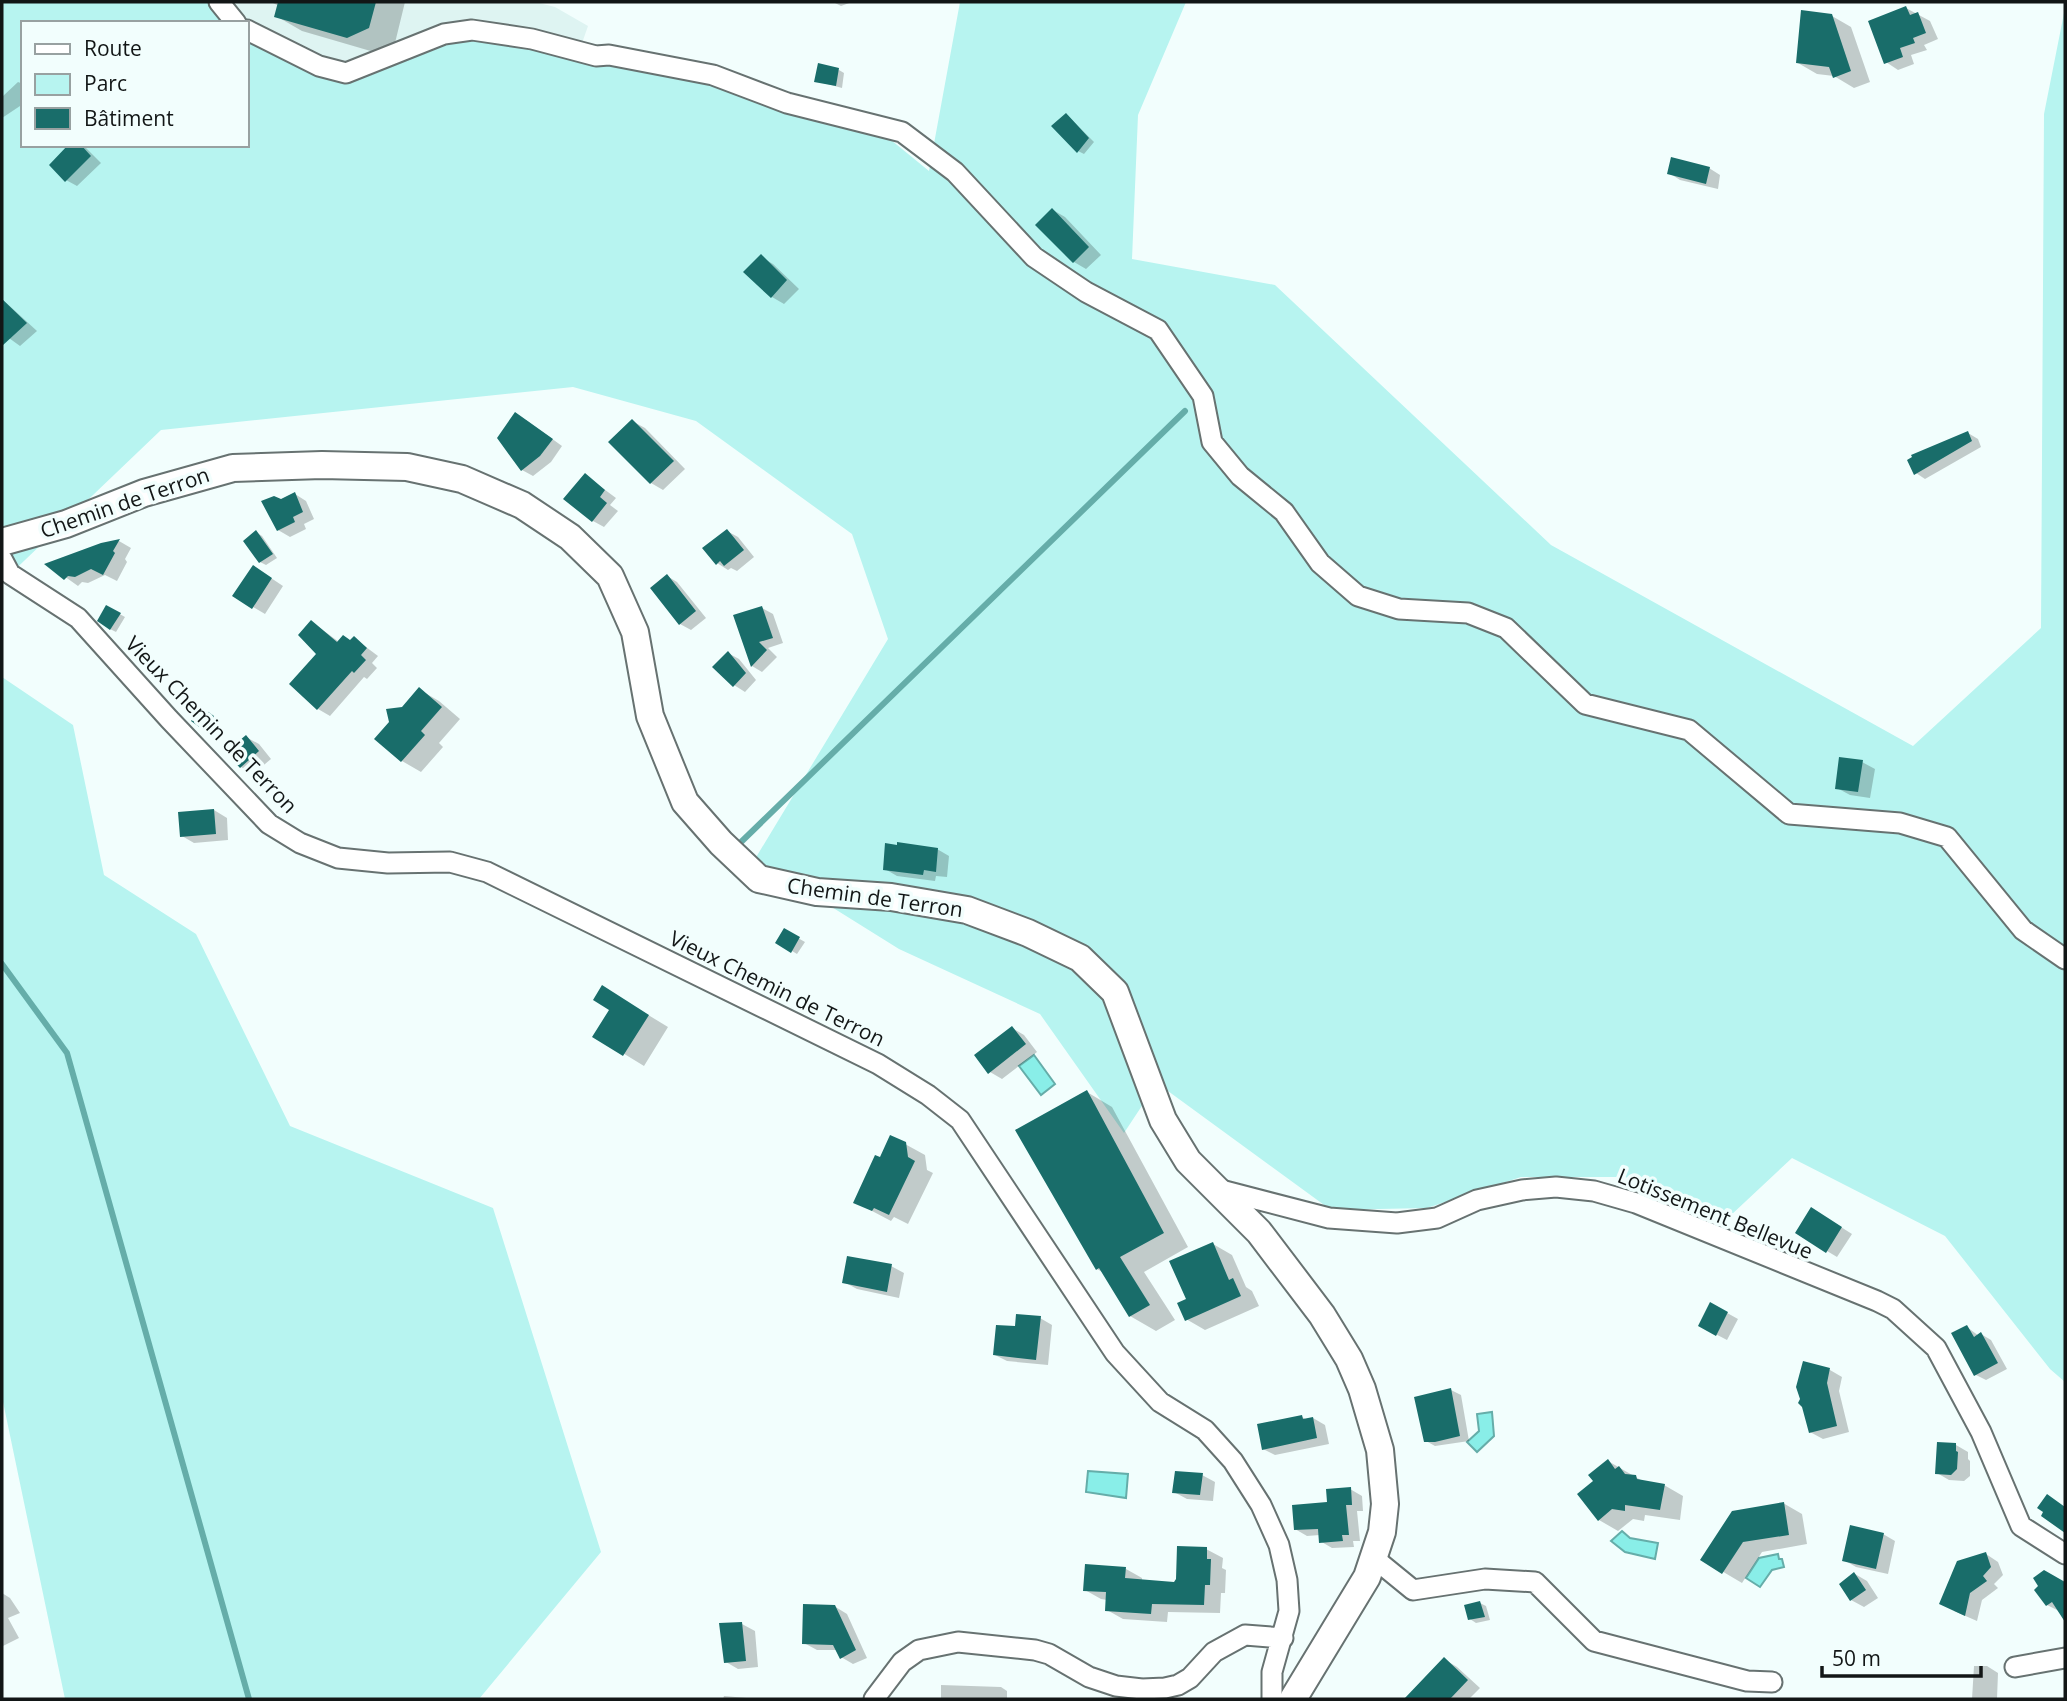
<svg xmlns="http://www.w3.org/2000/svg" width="2067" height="1701" font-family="'Open Sans',sans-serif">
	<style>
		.built { fill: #def4f2 }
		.green { fill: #b7f4f0; fill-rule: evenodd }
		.water { fill: #89eee8; stroke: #65ada9; stroke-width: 2 }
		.shadow { fill: #0003 }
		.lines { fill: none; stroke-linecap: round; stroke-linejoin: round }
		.stream { stroke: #65ada9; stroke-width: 6 }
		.building { fill: #196d6a }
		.street-casing { stroke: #677271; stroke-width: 23 }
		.secondary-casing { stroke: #677271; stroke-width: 30 }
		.street { stroke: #fff; stroke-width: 19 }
		.secondary { stroke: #fff; stroke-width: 26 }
		.labels { text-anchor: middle; stroke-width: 7; stroke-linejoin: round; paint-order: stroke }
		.street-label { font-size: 21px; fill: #121616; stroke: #f2fefd }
	</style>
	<rect width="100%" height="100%" fill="#f2fefd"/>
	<path class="built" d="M228,2H535L555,7L588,26L581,46L345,65L330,62L247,23Z"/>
	<path class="green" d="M2,2H228L251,26L330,62L345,65L443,27L581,46L891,140L929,171L960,2H1186L1138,115L1132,259L1275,285L1551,545L1913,746L2041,628L2044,114L2065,8V1382L2050,1369L1945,1236L1792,1158L1730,1216L1625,1177H1521L1427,1208L1331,1210L1157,1083L1124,1133L1040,1014L899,949L755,859L888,639L852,534L696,421L573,387L161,430L2,582ZM23,23H247V145H23Z
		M2,677L73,725L104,875L196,934L290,1126L493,1208L601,1552L479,1699H65L2,1397Z"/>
	<path class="water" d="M1034,1055L1055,1084L1041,1095L1019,1066Z
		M1492,1412L1494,1436L1477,1452L1467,1442L1479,1431L1477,1414Z
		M1088,1471L1128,1474L1126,1498L1086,1492Z
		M1622,1531L1630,1538L1658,1543L1655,1559L1625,1552L1611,1541Z
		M1778,1554L1779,1559H1782L1784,1567L1772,1570L1760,1587L1746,1578L1759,1558Z"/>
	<path class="shadow" d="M271,2H405L395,43L374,52L302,31L276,16L279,6Z
		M833,2H852L841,6Z
		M1906,8L1930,21L1938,39L1924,45L1927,50L1911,55L1914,64L1898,70L1886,62Z
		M1832,16L1851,27L1870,82L1854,88L1834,76L1817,74L1798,63Z
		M839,70L844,73L842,88L816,81Z
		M18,82L23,84V104L2,118V97Z
		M1067,115L1094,142L1084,154L1078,151Z
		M70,145L85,147L101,163L77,186L66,180Z
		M1709,168L1720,175L1718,189L1680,180L1669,173Z
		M1053,210L1065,217L1101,255L1086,269L1074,262Z
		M761,257L773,264L799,289L784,304L772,297Z
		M2,299L37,331L20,346L2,333Z
		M526,420L562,446L551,462L533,476L522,470Z
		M632,421L645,428L685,469L663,490L651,483Z
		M1968,433L1978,439L1981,447L1925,479L1916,473Z
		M585,475L616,498L610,505L618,511L604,527L593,521Z
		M295,494L306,501L314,519L304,524L306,529L290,537L278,530L281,501Z
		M727,531L738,537L754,557L737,571L731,568L728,570L717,563Z
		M256,532L262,536L277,558L266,565L260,562Z
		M119,541L131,548L125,559L127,562L117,581L105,575L88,583L82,582L78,586L47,564L102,544Z
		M265,574L283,586L265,614L234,596Z
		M667,576L677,582L706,618L691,630L680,624Z
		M107,607L125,617L116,632L110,629Z
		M762,608L773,614L783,643L768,648L777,657L762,672L752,666L736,616Z
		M312,622L339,642H351L354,638L378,656L372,663L377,668L367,679L364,677L330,716L318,709L291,684L318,654Z
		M728,653L739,659L756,680L745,692L734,685Z
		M420,690L439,701L460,719L439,743L443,747L421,772L402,761V709Z
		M206,712L219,721L211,733L206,730Z
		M246,737L259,744L271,759L253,774L241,767Z
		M1862,762L1875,769L1870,798L1850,795L1837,788Z
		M214,810L227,818L228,840L194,843L182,836Z
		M937,849L949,856L947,877L936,876L935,881L897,876L885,869Z
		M784,930L805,942L797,954L777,942Z
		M622,999L668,1027L644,1066L595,1036Z
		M1012,1028L1024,1035L1037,1052L1002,1079L990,1072Z
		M1087,1092L1112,1107L1188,1247L1144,1272L1175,1320L1156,1331L1130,1316L1104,1273L1097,1269Z
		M905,1144L925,1155L927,1170L933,1173L908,1224L894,1217L891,1221L855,1202L880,1159Z
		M1822,1215L1852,1234L1837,1257L1827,1251Z
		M1213,1244L1232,1255L1246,1287L1252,1291L1259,1306L1205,1330L1186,1319L1188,1300Z
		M891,1266L904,1273L899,1298L857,1289L844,1282Z
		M1711,1304L1738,1319L1727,1340L1700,1326Z
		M1040,1318L1052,1325L1048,1365L1007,1361L995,1355Z
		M1967,1327L1979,1336L1981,1334L1991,1340L2007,1369L1986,1380L1976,1375Z
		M1804,1363L1830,1370L1842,1377L1839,1391L1849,1432L1823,1439L1810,1432Z
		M1451,1390L1461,1395L1469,1441L1435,1446L1426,1441Z
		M1302,1417L1307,1420L1313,1418L1325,1425L1329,1444L1275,1455L1263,1449Z
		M1956,1445L1968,1452V1459L1970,1461V1476L1964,1481L1949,1480L1937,1473Z
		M1608,1461L1646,1483L1664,1485L1683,1496L1680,1520L1645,1515L1644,1521L1633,1519L1618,1531L1599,1520L1595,1482Z
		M1202,1475L1215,1482L1213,1501L1187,1499L1174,1492Z
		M1350,1489L1362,1496L1363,1511H1357L1360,1541H1353L1354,1547L1332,1548L1320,1541V1535L1307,1536L1295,1529Z
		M1783,1503L1802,1514L1807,1544L1762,1552L1742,1583L1703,1560Z
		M1883,1534L1895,1541L1888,1574L1856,1567L1844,1560Z
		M1206,1549L1223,1558L1222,1568L1226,1570L1225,1593H1221L1220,1613L1168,1612L1167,1622L1123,1619L1107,1610V1600L1101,1599L1085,1590L1126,1569L1142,1578V1581L1175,1584Z
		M1986,1554L1998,1562L2003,1575L1994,1584L1998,1588L1982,1600L1977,1621L1954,1611Z
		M2044,1572L2065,1584V1614L2047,1605Z
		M1855,1574L1867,1581L1878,1598L1864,1607L1851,1600Z
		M2,1593L10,1598L20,1613L8,1618L19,1638L3,1646Z
		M1480,1603L1486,1606L1490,1620L1476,1623L1470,1619Z
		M834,1606L847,1614L867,1658L853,1664L841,1657L838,1650H817L804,1643Z
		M742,1624L755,1631L758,1667L738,1669L726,1662Z
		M1444,1659L1457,1667L1480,1688L1469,1699H1411L1408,1697Z
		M1974,1666H1987L1998,1673L1997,1699H1972Z
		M941,1685L1001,1687L1007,1691V1699H941Z
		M724,1696L758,1699H723Z"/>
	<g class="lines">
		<path class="stream" d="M739,844L1185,411
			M2,964L67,1053L249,1699"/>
	</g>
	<path class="building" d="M278,2H376L369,28L347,38L274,17Z
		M1906,6L1910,15L1918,12L1926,33L1913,38L1915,43L1900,48L1903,57L1884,64L1868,21Z
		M1801,10L1832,14L1851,71L1833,78L1829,67L1796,63Z
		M818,63L839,68L836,86L814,82Z
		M1066,113L1089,138L1077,153L1051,126Z
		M68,145H81L91,156L65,182L49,165Z
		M1671,157L1710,167L1706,184L1667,174Z
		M1052,208L1089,247L1073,263L1035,225Z
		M761,254L787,280L771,298L743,272Z
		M2,299L27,323L2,346Z
		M515,412L553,439L540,456L521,471L497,438Z
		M632,419L674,461L650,484L608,442Z
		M1968,431L1972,441L1914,475L1907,460L1912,457L1911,455Z
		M585,473L605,490L600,497L607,503L592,522L563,499Z
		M295,492L303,512L293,517L295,522L277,531L261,501L274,496L281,499Z
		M727,529L744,550L724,566L720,561L716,565L702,548Z
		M256,530L273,554L259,563L243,541Z
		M120,539L113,551L115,553L103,575L91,569L75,577L68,576L64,580L44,564L101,543Z
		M253,565L272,578L252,609L232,596Z
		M667,574L696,611L679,625L650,588Z
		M106,605L121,613L110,630L97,621Z
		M762,606L773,638L759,642L767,650L751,667L733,615Z
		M311,620L337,642L343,635L350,640L354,636L367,648L361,655L366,660L354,673L352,671L317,710L289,684L316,654L298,635Z
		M728,651L746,673L733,687L712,667Z
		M419,687L442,707L421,731L425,735L401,762L374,739L389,722L386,709L402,707Z
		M200,706L214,716L205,731L191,721Z
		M246,735L259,751L240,768L226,752Z
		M1839,757L1863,760L1858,792L1835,789Z
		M214,809L216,834L180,837L178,812Z
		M897,842L938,848L936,872L924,870L923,875L883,870L885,843L897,845Z
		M784,928L800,937L791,953L775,943Z
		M602,985L649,1015L623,1056L592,1037L609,1010L593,1000Z
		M1012,1026L1026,1044L988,1074L974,1055Z
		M1087,1090L1164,1233L1120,1257L1150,1305L1129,1317L1099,1268L1096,1270L1015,1130Z
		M890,1135L906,1142L908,1157L915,1161L889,1215L874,1208L872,1211L853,1203L875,1155L880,1157Z
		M1811,1207L1842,1227L1826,1253L1795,1233Z
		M1213,1242L1229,1280L1233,1278L1241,1296L1185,1321L1177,1303L1186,1299L1169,1261Z
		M847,1256L892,1264L887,1292L842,1283Z
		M1710,1302L1728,1312L1716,1336L1698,1326Z
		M1016,1314L1041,1316L1036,1360L993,1355L996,1325L1015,1326Z
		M1967,1325L1974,1337L1981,1332L1998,1363L1974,1376L1951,1333Z
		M1803,1361L1830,1368L1827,1383L1837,1426L1809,1433L1802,1407L1798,1403L1800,1399L1796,1387Z
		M1451,1388L1460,1436L1435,1442H1424L1414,1397Z
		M1302,1415L1303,1419L1313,1417L1317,1438L1262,1450L1257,1424Z
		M1937,1442L1956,1443V1451L1958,1452L1957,1469L1951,1475L1935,1474Z
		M1608,1459L1615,1469L1619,1466L1625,1474L1636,1475L1637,1479L1665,1484L1660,1510L1625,1505V1511L1612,1509L1598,1521L1577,1494L1593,1481L1588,1475Z
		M1175,1471L1203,1473L1200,1495L1172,1493Z
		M1351,1487L1352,1505H1346L1349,1535H1342L1343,1541L1319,1543L1318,1529L1294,1530L1292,1505L1327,1502L1326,1489Z
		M2047,1494L2065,1507V1533L2041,1516L2043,1512L2037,1508Z
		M1784,1502L1789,1535L1743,1542L1722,1574L1700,1560L1732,1511Z
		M1850,1525L1884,1533L1876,1569L1842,1561Z
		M1177,1546L1207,1547V1559H1211L1210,1585H1205L1204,1605L1152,1604L1151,1614L1105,1611L1106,1592L1083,1591L1085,1564L1126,1567L1125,1578L1174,1582L1176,1579Z
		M1986,1552L1991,1567L1983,1576L1987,1581L1970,1593L1965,1616L1939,1604L1957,1561Z
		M2044,1570L2065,1582V1622L2052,1602L2046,1606L2034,1590L2038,1586L2033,1578Z
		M1854,1572L1866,1590L1850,1601L1839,1584Z
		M1480,1601L1485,1617L1468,1620L1464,1605Z
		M803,1604L835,1605L856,1650L840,1659L833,1645L802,1644Z
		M742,1622L746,1661L724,1663L719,1623Z
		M1444,1657L1468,1680L1450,1699H1404Z"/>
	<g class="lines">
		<defs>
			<path id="street" d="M219,2L236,23
				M247,30L319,66L346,73L444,34L472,30L532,39L596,56L609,55L713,75L787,103L902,132L955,172L1034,257L1086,292L1158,330L1203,396L1212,442L1240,476L1284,512L1320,563L1358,596L1399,609L1468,613L1506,628L1585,704L1689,730L1789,814L1900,823L1947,837L2023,930L2065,959
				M2,559L10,574L78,618L169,719L269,824L300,843L338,858L388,863L450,862L487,872L878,1064L928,1095L960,1120L1115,1353L1160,1402L1205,1430L1233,1461L1261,1505L1279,1545L1287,1580L1289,1611L1272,1672V1699
				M1217,1189L1329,1218L1397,1223L1437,1218L1477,1200L1522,1190L1556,1187L1594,1191L1636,1203L1877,1301L1893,1309L1936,1348L1981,1432L2021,1526L2065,1554
				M1375,1559L1413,1590L1485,1579L1535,1582L1594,1641L1747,1681L1772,1682
				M2015,1667L2065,1658
				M874,1699L902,1662L919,1650L958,1642L1035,1650L1049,1654L1089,1677L1116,1686L1142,1689L1165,1688L1178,1685L1190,1678L1214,1652L1245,1635L1283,1638"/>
			<path id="secondary" d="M2,542L66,524L144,493L233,468L322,465L407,467L462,479L522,505L570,537L610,576L635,632L650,716L685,802L721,843L759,879L817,892L891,897L967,910L1028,933L1080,958L1115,992L1163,1120L1188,1161L1259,1232L1322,1315L1349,1359L1362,1389L1380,1450L1385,1504L1382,1532L1367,1577L1293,1699"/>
		</defs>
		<use href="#street" class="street-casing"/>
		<use href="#secondary" class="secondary-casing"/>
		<use href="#street" class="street"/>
		<use href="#secondary" class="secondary"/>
	</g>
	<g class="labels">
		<g class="street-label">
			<text transform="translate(125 503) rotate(-19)" y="7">Chemin de Terron</text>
			<text transform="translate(211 725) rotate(46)" y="7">Vieux Chemin de Terron</text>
			<text transform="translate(875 898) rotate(8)" y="7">Chemin de Terron</text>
			<text transform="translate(777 989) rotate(26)" y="7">Vieux Chemin de Terron</text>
			<text transform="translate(1715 1214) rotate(22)" y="7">Lotissement Bellevue</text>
		</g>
	</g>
	<rect width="2067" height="1701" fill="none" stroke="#121616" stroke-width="7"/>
	<rect x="21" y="21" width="228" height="126" fill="#f2fefd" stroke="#98a1a1" stroke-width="2"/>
	<rect x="35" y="44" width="35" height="10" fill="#ffffff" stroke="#98a1a1" stroke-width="2"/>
	<text x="84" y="56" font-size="21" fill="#121616">Route</text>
	<rect x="35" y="74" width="35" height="21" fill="#b7f4f0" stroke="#98a1a1" stroke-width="2"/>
	<text x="84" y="91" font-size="21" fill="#121616">Parc</text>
	<rect x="35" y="108" width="35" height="21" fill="#196d6a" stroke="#98a1a1" stroke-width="2"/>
	<text x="84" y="126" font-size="21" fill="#121616">Bâtiment</text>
	<path d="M1822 1666v10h159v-10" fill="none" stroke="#121616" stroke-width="3.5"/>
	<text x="1832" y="1666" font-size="21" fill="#121616" stroke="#f2fefd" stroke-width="5" paint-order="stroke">50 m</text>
</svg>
